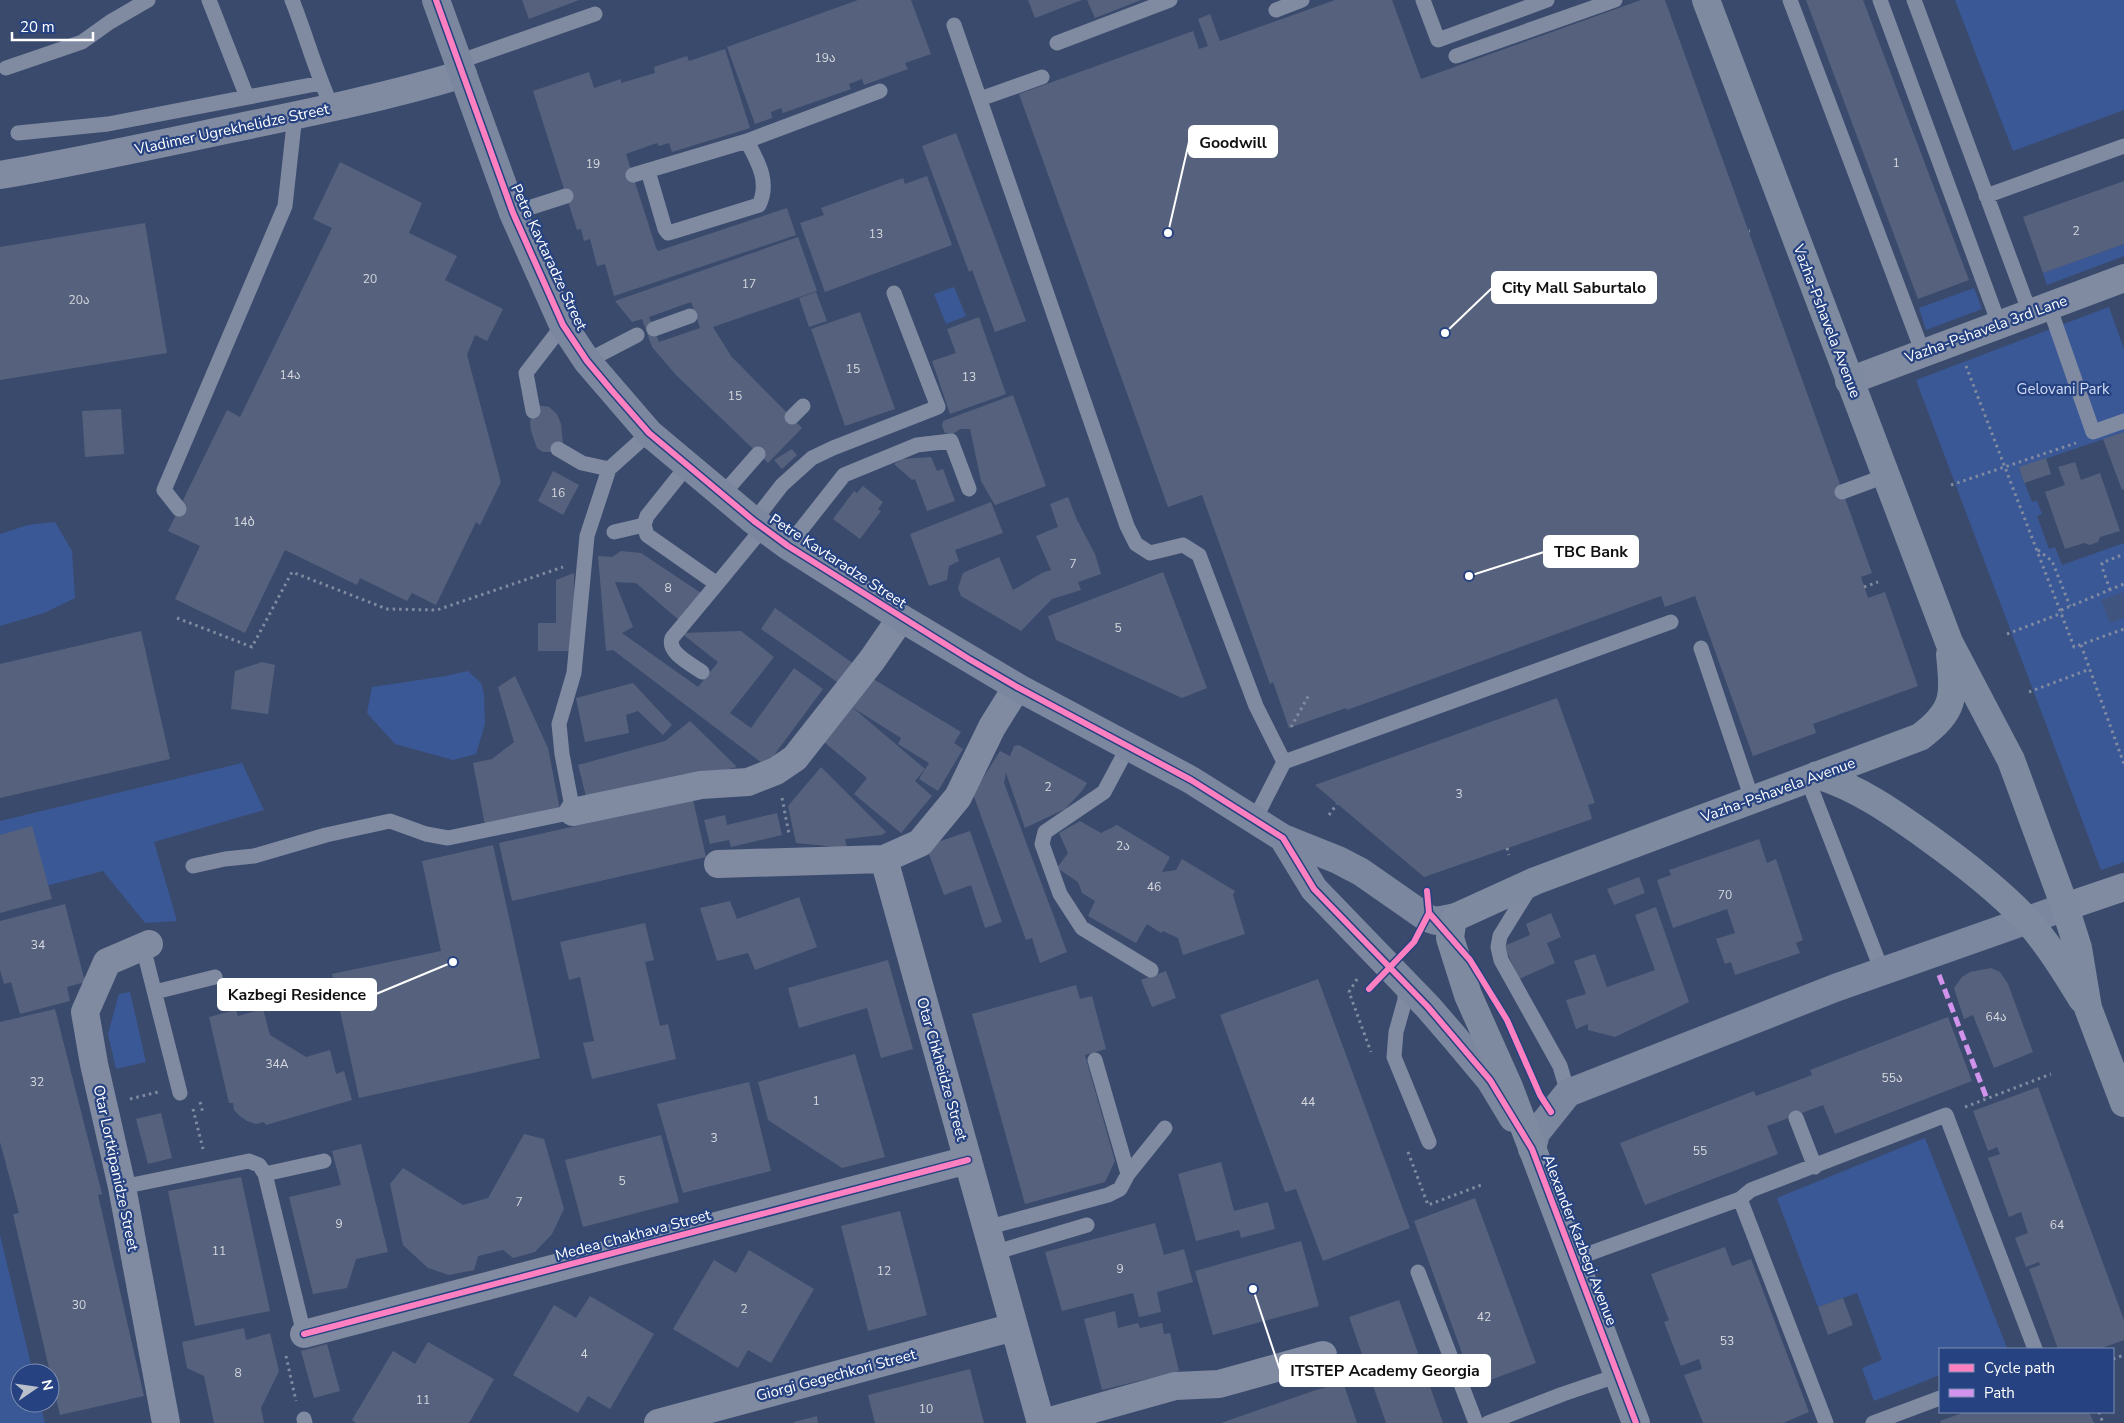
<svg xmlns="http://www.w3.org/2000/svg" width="2124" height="1423" font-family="'Nunito Sans','Noto Sans Georgian',sans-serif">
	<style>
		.green { fill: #3b5896 }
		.water { fill: #405480 }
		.building { fill: #56627d; fill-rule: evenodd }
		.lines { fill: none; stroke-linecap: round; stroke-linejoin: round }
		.path { stroke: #808ba2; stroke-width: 3; stroke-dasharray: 2.5 4; stroke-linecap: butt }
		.service { stroke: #808ba2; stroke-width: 15 }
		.minor { stroke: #808ba2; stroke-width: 28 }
		.secondary { stroke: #7b869f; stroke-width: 28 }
		.primary { stroke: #7e8aa0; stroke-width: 28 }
		.quiet { stroke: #d193ec; stroke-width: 5; stroke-dasharray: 10 5; stroke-linecap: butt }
		.cycleway-casing { stroke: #264280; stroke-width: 9 }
		.cycleway { stroke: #ff80c0; stroke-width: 6 }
		.labels { text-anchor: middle; stroke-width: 4.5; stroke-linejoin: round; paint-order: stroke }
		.number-label { font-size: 12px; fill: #d5d8de }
		.street-label { font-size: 15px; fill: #fff; stroke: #264280 }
		.park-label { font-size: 15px; fill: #d0dcf5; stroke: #264280 }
		.leader { fill: none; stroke: #fff; stroke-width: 2 }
		.callout-dot { fill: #fff; stroke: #264280; stroke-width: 2 }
		.callout { fill: #fff; stroke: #fff; stroke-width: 2 }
		.callout-label { font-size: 16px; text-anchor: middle; font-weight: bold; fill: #111 }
	</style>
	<rect width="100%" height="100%" fill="#3a4a6c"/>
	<path class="green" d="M1955,0H2124V110L2013,151Z
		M2124,244V256L2047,285L2043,273Z
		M954,287L966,316L946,324L934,294Z
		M1974,288L1982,309L1926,330L1919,308Z
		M2109,307L2124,349V432L2019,468L2032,502L2037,501L2042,514L2037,516L2049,549L2055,547L2062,565L2124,543V862L2101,870L1916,380Z
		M55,522L72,551L75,598L44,613L0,626V534L28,525Z
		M468,671L481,683L484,694L485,724L476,754L453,760L395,744L367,713L372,687L446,676Z
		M242,763L264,810L154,842L177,921L145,923L103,871L0,898V821Z
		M130,992L146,1062L116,1069L108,1034L119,994Z
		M1925,1138L2007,1348L1940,1349V1375L1874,1401L1862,1368L1882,1360L1857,1293L1818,1307L1777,1198Z
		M0,1235L33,1373H20V1403H40L45,1423H0Z"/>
	<path class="water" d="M2124,592V618L2110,623L2101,600Z"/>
	<path class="building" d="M522,0H579L529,19Z
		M858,0H911L931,54L905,63L908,69L864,85L862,79L849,84L851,89L783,113L781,108L771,112L772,118L755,124L727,47Z
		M1028,0H1082L1035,18Z
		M1087,0H1141L1095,18Z
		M1335,0H1392L1421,79L1641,0H1665L1872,573L1861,577L1868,598L1885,592L1918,686L1813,724L1816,733L1753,756L1695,596L1665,607L1661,596L1347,710L1346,708L1289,728L1273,682L1270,684L1202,495L1168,507L1019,94L1193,31L1199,49L1208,46L1198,19L1210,14L1220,41Z
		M1806,0H1863L1969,280L1918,299Z
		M725,49L750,128L672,152L669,143L659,146L657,143L626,154L656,248L658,251L787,208L796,235L614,296L605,264L597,266L590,239L584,241L581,229L577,230L533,91L589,72L594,88L621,79V83L655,73L654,67L687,56L689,61Z
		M956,133L1026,321L995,332L972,270L969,272L922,146Z
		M340,162L422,203L409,233L457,256L445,280L503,309L487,341L475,335L467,355L501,482L480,525L476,522L436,605L412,593L407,601L360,578L357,585L285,550L245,633L175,599L200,546L168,531L227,410L240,417L332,228L313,219Z
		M927,176L952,245L825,292L800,223L824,215L821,208L903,178L905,184Z
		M2124,181V244L2043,273L2023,217Z
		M145,223L167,353L0,380V247Z
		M798,237L817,291L713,327L731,356L802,428L768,463L676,375L652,347L642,319L632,322L615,301ZM691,302L700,328L659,342L649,317Z
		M816,292L827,321L809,327L799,298Z
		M860,312L895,409L845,426L811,329Z
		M979,317L1006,394L950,414L932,361L956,353L947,329Z
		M1013,395L1046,486L995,505L981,481L970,429H960L953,434L945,433L942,426L943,421Z
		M537,405L549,407L557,414L561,424L563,443L558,449L551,452H543L537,448L531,431L530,421Z
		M121,409L124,454L85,457L82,411Z
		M2124,432V489L2122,490L2103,439Z
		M792,449L797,455L782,469L774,460Z
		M931,457L937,471L943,469L955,501L927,511L915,479L912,480L894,464L902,459Z
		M2046,458L2051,474L2024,483L2019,467Z
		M2075,462L2081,480L2100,473L2120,531L2100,537L2098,542L2090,545L2084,543L2065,549L2045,492L2065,485L2058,467Z
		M553,471L579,485L563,515L538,501Z
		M863,486L883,502L878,509L881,511L860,539L833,519L854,491L857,493Z
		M1068,497L1077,520L1095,554L1101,574L1078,582L1081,590L1052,599L1021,631L961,596L958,588L963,573L999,557L1013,590L1042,573L1051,570L1036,536L1058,527L1050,504Z
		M991,502L1003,533L955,550L959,561L949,566L947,580L929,586L910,534Z
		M621,551L641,553L701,593L680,621L636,583L615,582L633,627L622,633L698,687L718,662L681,633L741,631L774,657L730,713L751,728L794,668L823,689L766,766L613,650L606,651L598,556L612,557Z
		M1163,572L1207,688L1182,698L1056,640L1048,616Z
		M574,573L575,651H538V623H556V580Z
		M775,608L854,664L840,684L761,629Z
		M141,631L170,759L0,798V664Z
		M262,662L275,665L268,714L231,709L235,671Z
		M515,676L548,748L560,810L485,825L473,763L492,759L514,742L498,687Z
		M870,677L961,732L954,743L963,749L938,791L919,779L929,763L898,744L901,738L852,707Z
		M633,683L672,725L663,735L638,711L626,715L629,733L585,742L576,698Z
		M1557,698L1595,803L1588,805L1592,819L1424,877L1315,785Z
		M852,707L925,769L915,781L932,796L901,833L854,794L867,778L824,742Z
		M690,721L737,767L588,804L578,765L665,741Z
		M1019,745L1087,783L1082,791L1065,809L1025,828L1006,773L1004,783L1067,952L1040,963L1032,938L1026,940L973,794L1000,751L1010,756L1014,746Z
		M821,767L886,832L882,835L845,839L847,848L796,843L788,806Z
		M693,800L706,857L512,901L499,843Z
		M777,813L782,835L731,847L729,840L710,844L704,820L725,815L727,825Z
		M1080,821L1101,833L1117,825L1170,857L1162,872L1176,870L1182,859L1235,891L1233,895L1245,934L1183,955L1178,938L1163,931L1161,933L1147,924L1136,943L1088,916L1095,901L1082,893L1078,882L1057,868L1068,853L1059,833Z
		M32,826L52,899L0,913V835Z
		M970,831L1002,922L985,928L971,885L944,895L926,846Z
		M1759,839L1767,863L1776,859L1803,940L1796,943L1800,953L1735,975L1731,962L1725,964L1716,939L1735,933L1727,909L1673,928L1657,880L1671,875L1669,870Z
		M493,845L540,1058L359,1098L332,974L441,951L422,861Z
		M1639,877L1645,893L1614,905L1607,889Z
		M799,897L817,947L755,970L748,953L717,961L700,908L730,901L737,919Z
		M65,904L85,982L67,987L70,1001L20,1014L11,982L4,984L0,970V921Z
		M1656,907L1689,1002L1615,1037L1588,1030V1024L1576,1029L1566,1000L1586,994L1574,961L1595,954L1607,987L1655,970L1635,915Z
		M1551,913L1561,937L1547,943L1555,963L1519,979L1504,946L1530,935L1526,924Z
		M645,923L654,960L645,962L660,1026L668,1024L676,1059L592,1079L583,1043L594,1041L580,977L569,980L560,942Z
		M888,960L913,1049L881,1058L867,1008L799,1028L788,988Z
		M1991,968L2000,972L2008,984L2033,1052L1994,1068L1973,1015L1964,1019L1954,988L1962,977L1970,972Z
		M1166,971L1176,998L1152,1007L1141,980Z
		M1318,979L1410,1228L1323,1261L1296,1189L1285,1192L1220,1015Z
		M1076,985L1080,999L1092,996L1106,1049L1085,1055L1115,1161L1105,1182L1025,1204L972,1014Z
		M55,1009L102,1194L98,1195L144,1396L60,1415L13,1214L19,1213L0,1142V1022Z
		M263,1009L270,1035L306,1057L330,1050L336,1074L344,1071L352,1100L266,1125L264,1122L256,1124L247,1121L240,1116L234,1110L233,1103H229L209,1017L236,1010L238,1016Z
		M1948,1017L1972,1081L1835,1134L1823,1105L1767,1126L1778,1154L1645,1205L1620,1143L1754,1091L1756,1096L1812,1075L1810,1070Z
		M855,1054L885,1157L842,1168L768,1120L758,1082Z
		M749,1082L771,1171L683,1193L657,1104Z
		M2038,1087L2124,1320V1340L2099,1349H2058L2029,1269L2040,1265L2039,1262L2026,1267L2015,1238L2028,1233L2021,1212L2009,1217L1988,1158L2000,1154L1997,1147L1988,1151L1973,1111Z
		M161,1113L172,1158L148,1164L136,1119Z
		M524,1134L544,1139L564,1209L552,1234L535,1252L513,1258L503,1250L478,1256L474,1270L449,1275L428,1268L403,1245L390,1184L403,1168L463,1205L488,1198Z
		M661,1135L679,1202L583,1227L565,1160Z
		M361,1144L388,1252L356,1259L347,1288L313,1294L289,1197L341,1185L332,1151Z
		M1221,1162L1234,1211L1268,1202L1275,1229L1241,1238L1239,1230L1196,1241L1178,1174Z
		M241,1177L270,1311L195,1326L168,1191Z
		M1475,1198L1536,1363L1474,1386L1414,1221Z
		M900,1211L927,1315L868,1331L841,1226Z
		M1155,1223L1164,1255L1184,1249L1193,1282L1157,1292L1161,1312L1139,1317L1133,1293L1062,1311L1045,1252Z
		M1301,1241L1319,1306L1213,1335L1195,1271Z
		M1725,1247L1732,1266L1751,1259L1809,1412L1783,1423H1703L1684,1375L1702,1369L1699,1359L1681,1366L1664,1322L1669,1320L1651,1274Z
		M749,1250L814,1289L771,1363L748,1350L738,1368L673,1329L714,1260L736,1273Z
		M590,1296L654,1334L610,1409L588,1396L578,1413L513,1375L554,1305L576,1318Z
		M1843,1298L1853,1325L1828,1335L1818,1307Z
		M1399,1300L1443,1423H1386L1349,1317Z
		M1115,1311L1118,1328L1138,1323L1140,1328L1162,1323L1164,1334L1170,1333L1179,1371L1102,1390L1084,1319Z
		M244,1328L246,1340L270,1333L279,1371L261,1408L264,1423H214L204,1376L187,1368L182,1342Z
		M428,1342L494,1379L469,1423H356L352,1420L393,1351L415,1364Z
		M327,1344L340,1391L314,1398L301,1351Z
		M970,1369L984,1423H875L868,1395Z
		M1343,1382L1357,1423H1221L1313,1391Z
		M1965,1412H2089L2094,1423H1941L1940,1421Z
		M817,1416L818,1423H794V1422Z"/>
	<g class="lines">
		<path class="path" d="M1749,231H1750
			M1966,366L2074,647L2124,629
			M1951,485L2076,443
			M2038,550L2052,561L2070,606
			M1864,587L1878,582
			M2110,590L2102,567V563L2124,554
			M2061,610L2124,584
			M177,618L252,647L292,572L387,609L437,610L563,567
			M2007,634L2062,613
			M2081,645L2124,764
			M2029,692L2090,669
			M1291,727L1310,693
			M782,798L789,834
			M1329,815L1337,804
			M1507,848L1509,855
			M1357,979L1349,992L1371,1052
			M130,1099L158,1092
			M200,1102L203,1113
			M1965,1107L2051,1074
			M193,1109L203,1149
			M1408,1152L1428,1205L1484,1184
			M286,1356L296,1401
			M2113,1359L2124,1355
			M2099,1412L2103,1423"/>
		<path class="service" d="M209,0L247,97
			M292,0C306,35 316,73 332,107
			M1423,0L1438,40L1547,0
			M1790,0L1923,353
			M1880,0L1999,324
			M1914,0L2030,313
			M1276,10L1302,0
			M954,25L1127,526L1136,544L1150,553L1183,545L1199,555L1256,706L1284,762
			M1057,43L1170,0
			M1456,56L1615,0
			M458,62L595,14
			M6,68L82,42L110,22L148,0
			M980,99L1042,77
			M18,133L108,124L321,83
			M648,171L665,229L668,233L675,231L759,205C770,182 758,162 747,141
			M633,175L747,141L880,91
			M1986,196L2124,146
			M513,213L566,196
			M2049,306L2093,432L2124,421
			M654,329L690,316
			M587,361L637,335
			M533,411L526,373L563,325
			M792,417L803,406
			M558,449L582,463L609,469
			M687,466L647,516L644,525L647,535L717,584L763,528
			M1842,492L1885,476
			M722,495L758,454
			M179,509L164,490L285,206L295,115
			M754,521L782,485L812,458L833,448L938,407L894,293
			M614,532L644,525
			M788,546L844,475L917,445L951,441L969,489
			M1701,648L1752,799
			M702,672C691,664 667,653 672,638L717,584
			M1128,747L1104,792L1045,832L1042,844L1060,894L1082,928L1151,970
			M1807,778L1882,971
			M1255,819L1284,762L1671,622
			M193,866L225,859L254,856L326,835L390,821L426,834L448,838L573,812L562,754L559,724L574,673L587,536L609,469L649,433
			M1531,886L1500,936L1498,947L1501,960L1560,1066L1568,1093
			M143,947L180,1093
			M1405,984V1000L1396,1032L1394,1057L1429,1142
			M155,992L215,977
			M1796,1118L1815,1167
			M265,1174L324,1161
			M1128,1174L1165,1128
			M122,1187L249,1161L259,1165L265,1174L304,1334
			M1740,1199L1826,1423
			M986,1228L1108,1195L1120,1189L1128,1174L1095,1060
			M993,1253L1087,1225
			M1574,1259L1740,1199L1751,1190L1946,1115L2035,1349
			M1418,1272L1476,1423
			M304,1419L305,1423
			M1488,1423L1563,1394L1619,1375
			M1873,1423L1940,1398"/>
		<path class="minor" d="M0,175C77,162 154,145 230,129C308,113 387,97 463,74
			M1849,381L2124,278
			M573,812L701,785L748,782L776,771L795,758L872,660L901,618
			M884,859L1041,1423
			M718,864L884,859L920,843L958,797L992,727L1017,687
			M2065,907L2124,887
			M149,944L107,962L85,1012L94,1064L122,1187L166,1423
			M304,1334L968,1160
			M658,1423L1014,1327
			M1043,1423L1175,1386L1219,1384L1323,1355"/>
		<path class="secondary" d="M436,0L513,213L563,325L587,361L649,433L754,521L788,546L901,618L1017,687L1191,780L1283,838L1338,860L1361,872L1427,918L1436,921L1456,917
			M1283,838L1314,889L1428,1007L1454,1037L1490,1080L1513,1118
			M1532,1149L1536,1133L1568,1093L1835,988L2065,907"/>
		<path class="primary" d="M1706,0L1949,642L2011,760L2065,907L2078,948L2088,1008L2124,1103
			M1817,775C1858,788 1891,811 1926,836C1961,861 1995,887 2025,918C2047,942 2065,971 2082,999
			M1636,1423L1509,1087L1468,995L1450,938L1452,924L1456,917L1535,881L1920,737C1956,710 1954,696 1950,654"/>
		<path class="quiet" d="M1939,975L1987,1099"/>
		<defs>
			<path id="cycleway" d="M436,0L513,213L563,325L587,361L613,392L649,433L754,521L788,546L969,659L1017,687L1191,780L1283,838L1314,889L1428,1007L1490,1080L1532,1149L1636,1423
				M1429,913L1470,960L1507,1020L1540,1095L1551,1112
				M1369,989L1414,942L1429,913L1427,891
				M304,1334L968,1160"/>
		</defs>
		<use href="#cycleway" class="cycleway-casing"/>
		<use href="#cycleway" class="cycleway"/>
	</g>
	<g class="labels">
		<g class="number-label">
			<text x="825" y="62">19ა</text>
			<text x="1896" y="167">1</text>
			<text x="593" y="168">19</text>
			<text x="2076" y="235">2</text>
			<text x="876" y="238">13</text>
			<text x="370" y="283">20</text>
			<text x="749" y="288">17</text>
			<text x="79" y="304">20ა</text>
			<text x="853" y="373">15</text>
			<text x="290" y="379">14ა</text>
			<text x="969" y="381">13</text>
			<text x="735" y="400">15</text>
			<text x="558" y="497">16</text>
			<text x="244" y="526">14ბ</text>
			<text x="1073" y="568">7</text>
			<text x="668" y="592">8</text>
			<text x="1118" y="632">5</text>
			<text x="1048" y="791">2</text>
			<text x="1459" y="798">3</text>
			<text x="1123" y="850">2ა</text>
			<text x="1154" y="891">46</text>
			<text x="1725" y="899">70</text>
			<text x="38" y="949">34</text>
			<text x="1996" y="1021">64ა</text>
			<text x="277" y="1068">34A</text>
			<text x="1892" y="1082">55ა</text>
			<text x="37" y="1086">32</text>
			<text x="816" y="1105">1</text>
			<text x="1308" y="1106">44</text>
			<text x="714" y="1142">3</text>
			<text x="1700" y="1155">55</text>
			<text x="622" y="1185">5</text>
			<text x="519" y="1206">7</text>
			<text x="339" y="1228">9</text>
			<text x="2057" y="1229">64</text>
			<text x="219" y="1255">11</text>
			<text x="1120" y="1273">9</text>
			<text x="884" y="1275">12</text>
			<text x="79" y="1309">30</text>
			<text x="744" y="1313">2</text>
			<text x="1484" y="1321">42</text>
			<text x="1727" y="1345">53</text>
			<text x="584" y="1358">4</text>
			<text x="238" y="1377">8</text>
			<text x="423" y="1404">11</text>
			<text x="926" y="1413">10</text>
		</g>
		<g class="street-label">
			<text transform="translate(232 129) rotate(-12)" y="5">Vladimer Ugrekhelidze Street</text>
			<text transform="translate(549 257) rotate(65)" y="5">Petre Kavtaradze Street</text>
			<text transform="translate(1827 321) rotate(69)" y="5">Vazha-Pshavela Avenue</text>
			<text transform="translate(1986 329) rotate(-20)" y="5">Vazha-Pshavela 3rd Lane</text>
			<text transform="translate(838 561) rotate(33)" y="5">Petre Kavtaradze Street</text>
			<text transform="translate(1778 790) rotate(-20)" y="5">Vazha-Pshavela Avenue</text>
			<text transform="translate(942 1069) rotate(74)" y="5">Otar Chkheidze Street</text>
			<text transform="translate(116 1168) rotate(78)" y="5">Otar Lortkipanidze Street</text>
			<text transform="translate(633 1235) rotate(-15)" y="5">Medea Chakhava Street</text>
			<text transform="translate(1580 1240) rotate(69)" y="5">Alexander Kazbegi Avenue</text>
			<text transform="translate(836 1375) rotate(-15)" y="5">Giorgi Gegechkori Street</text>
		</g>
		<g class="park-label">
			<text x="2063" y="394">Gelovani Park</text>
		</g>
	</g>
	<path class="leader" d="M1168 233L1189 142M1445 333L1492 288M1469 576L1544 552M453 962L376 994M1253 1289L1280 1370"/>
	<g class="callout-dot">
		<circle cx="1168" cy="233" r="5"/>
		<circle cx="1445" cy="333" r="5"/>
		<circle cx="1469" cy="576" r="5"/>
		<circle cx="453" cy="962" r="5"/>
		<circle cx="1253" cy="1289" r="5"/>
	</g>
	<g class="callout">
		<rect x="1189" y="126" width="88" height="31" rx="5"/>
		<rect x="1492" y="272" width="164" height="31" rx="5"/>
		<rect x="1544" y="536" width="94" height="31" rx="5"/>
		<rect x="218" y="979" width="158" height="31" rx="5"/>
		<rect x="1280" y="1355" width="210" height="31" rx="5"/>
	</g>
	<g class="callout-label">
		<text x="1233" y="148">Goodwill</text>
		<text x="1574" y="293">City Mall Saburtalo</text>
		<text x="1591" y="557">TBC Bank</text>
		<text x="297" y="1000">Kazbegi Residence</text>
		<text x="1385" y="1376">ITSTEP Academy Georgia</text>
	</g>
	<rect x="1939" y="1348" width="175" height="65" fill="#264280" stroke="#7d8eb3"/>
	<rect x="1949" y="1364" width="25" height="8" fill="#ff80c0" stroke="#7d8eb3"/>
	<text x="1984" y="1373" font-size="15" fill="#ffffff">Cycle path</text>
	<rect x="1949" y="1389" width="25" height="8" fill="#d193ec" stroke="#7d8eb3"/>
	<text x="1984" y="1398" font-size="15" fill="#ffffff">Path</text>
	<g transform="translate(35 1388) rotate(77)"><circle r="24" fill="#264280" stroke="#7d8eb3"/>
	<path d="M0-4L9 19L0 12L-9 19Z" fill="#bac0cc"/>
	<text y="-8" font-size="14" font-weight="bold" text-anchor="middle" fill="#ffffff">N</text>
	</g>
	<path d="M12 32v8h81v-8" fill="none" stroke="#ffffff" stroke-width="2.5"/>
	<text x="20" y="32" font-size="15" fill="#ffffff" stroke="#264280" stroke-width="4" paint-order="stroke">20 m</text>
</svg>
